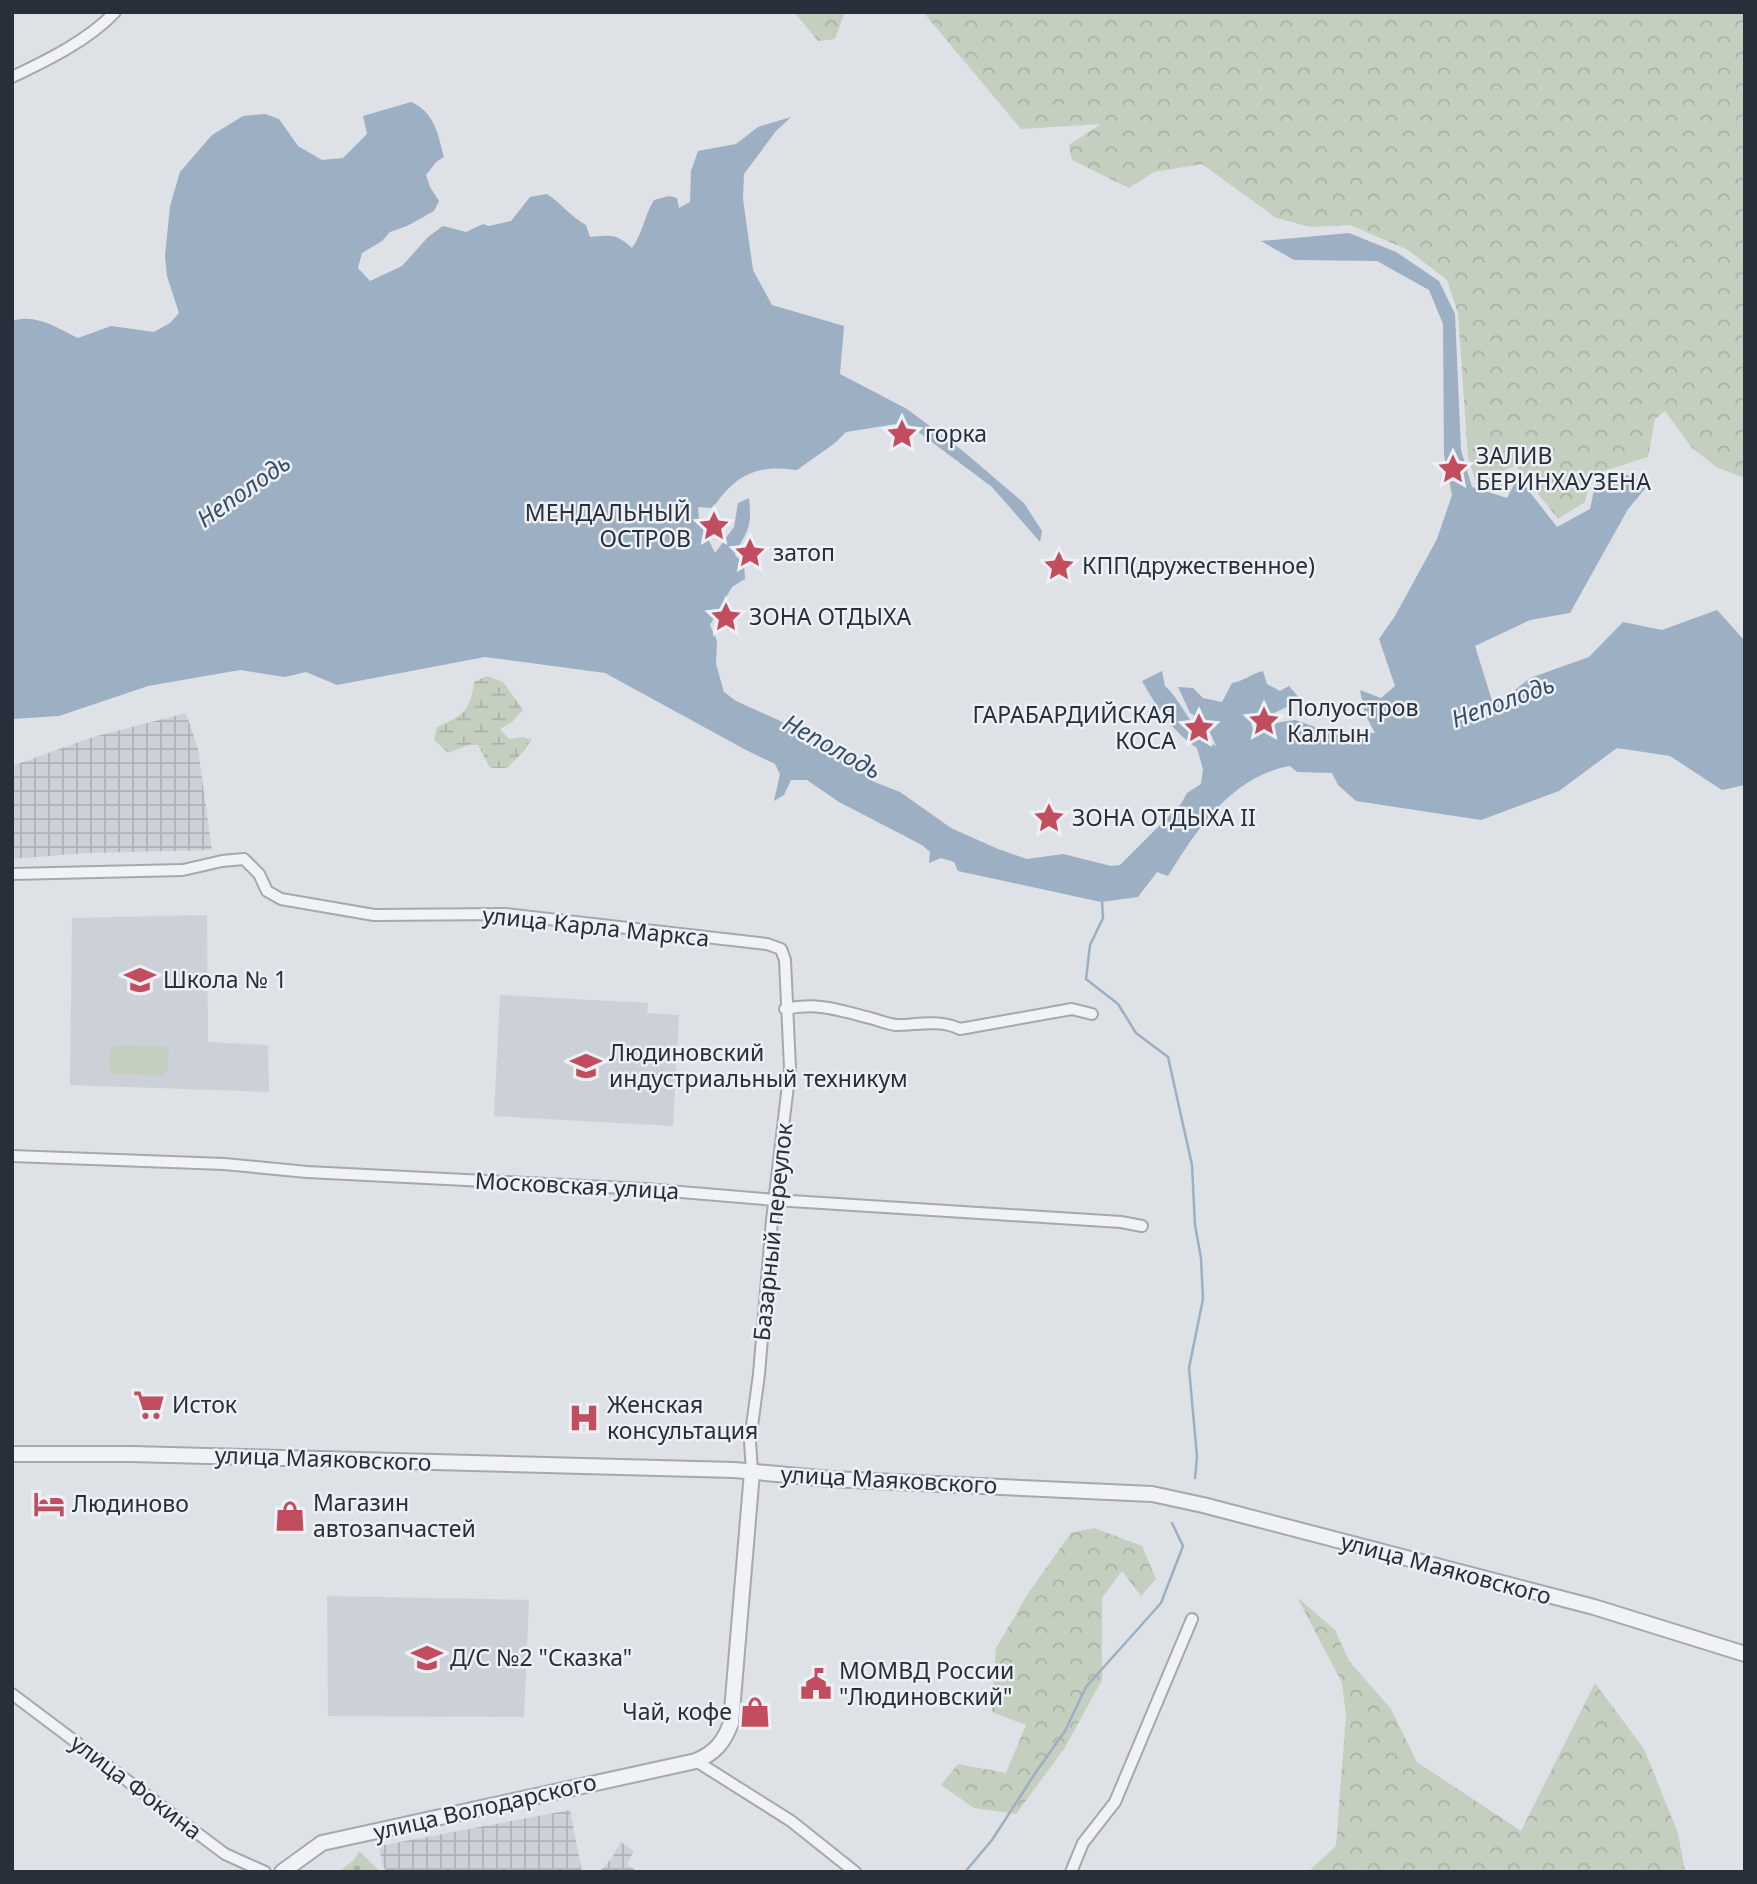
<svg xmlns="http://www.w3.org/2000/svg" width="1757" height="1884" font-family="'Noto Sans',sans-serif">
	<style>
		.built { fill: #ccd0d7 }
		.industrial { fill: url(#industrial-grid) }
		.green { fill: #c4cfc0 }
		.forest { fill: url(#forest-crowns) }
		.wetland { fill: url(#wetland-marsh) }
		.cemetery { fill: url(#cemetery-stones) }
		.water { fill: #9cafc3 }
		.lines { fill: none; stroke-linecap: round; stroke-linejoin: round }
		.stream { stroke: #9cafc3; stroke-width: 2.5 }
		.minor-casing { stroke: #a4a8af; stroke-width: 14 }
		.tertiary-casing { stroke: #a4a8af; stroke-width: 18 }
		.minor { stroke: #f0f2f5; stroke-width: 10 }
		.tertiary { stroke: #f0f2f5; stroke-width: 14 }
		.labels { text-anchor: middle; stroke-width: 5; stroke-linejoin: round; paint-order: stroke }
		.poi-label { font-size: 23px; fill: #282f3b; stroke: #edf0f4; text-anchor: start }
		.street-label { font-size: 23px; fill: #282f3b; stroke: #edf0f4 }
		.water-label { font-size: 24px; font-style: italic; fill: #374e6b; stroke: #edf0f4 }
	</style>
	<defs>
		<pattern id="industrial-grid" width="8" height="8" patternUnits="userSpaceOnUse" patternTransform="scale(1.75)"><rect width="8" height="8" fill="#ccd0d7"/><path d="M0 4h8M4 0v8" fill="none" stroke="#afb3b9"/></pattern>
		<pattern id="forest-crowns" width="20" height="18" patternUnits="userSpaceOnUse" patternTransform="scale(1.75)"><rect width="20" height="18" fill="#c4cfc0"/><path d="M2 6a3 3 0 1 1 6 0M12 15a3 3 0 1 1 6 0" fill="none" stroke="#a8b2a6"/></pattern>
		<pattern id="wetland-marsh" width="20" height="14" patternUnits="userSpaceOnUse" patternTransform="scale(1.75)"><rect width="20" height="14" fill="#c4cfc0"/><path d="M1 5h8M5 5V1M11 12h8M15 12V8" fill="none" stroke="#a8b2a6"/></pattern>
		<pattern id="cemetery-stones" width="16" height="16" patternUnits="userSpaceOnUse" patternTransform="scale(1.75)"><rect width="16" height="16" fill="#c4cfc0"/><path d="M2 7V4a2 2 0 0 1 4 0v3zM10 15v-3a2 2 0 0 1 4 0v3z" fill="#a8b2a6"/></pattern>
	</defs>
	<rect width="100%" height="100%" fill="#dee1e6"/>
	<path class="built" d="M207,915L208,1042L268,1045L269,1092L70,1085L72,918Z
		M500,995L648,1003L647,1013L679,1015L673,1126L494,1116Z
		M327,1596L529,1600L524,1717L328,1716Z"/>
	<path class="industrial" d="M186,713L198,749L212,850L86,853L12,859V766L93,737Z
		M570,1810L582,1872H388L383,1867L379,1846Z
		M621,1842L634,1851L627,1864L638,1872H599L611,1859Z"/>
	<path class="green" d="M116,1045L167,1047L169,1050L167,1071L162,1076L112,1073L110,1070L109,1050Z"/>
	<path class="forest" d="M794,12H845L835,39L818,41Z
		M923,12H1745V478L1718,468L1692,448L1665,411L1655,419L1648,457L1604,471L1590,482L1585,502L1558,519L1516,466L1507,469L1501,489L1476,481L1468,458L1458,313L1447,280L1408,250L1350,225L1311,227L1276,218L1202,164L1154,172L1129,188L1072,160L1069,145L1101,124L1021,129Z
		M1094,1528L1142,1546L1156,1579L1141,1596L1122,1571L1102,1598V1680L1064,1749L1016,1814L974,1808L941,1785L958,1764L1006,1773L1026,1725L992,1712L996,1648L1029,1592L1071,1533Z
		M1297,1597L1335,1630L1349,1661L1391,1709L1417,1762L1521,1831L1595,1683L1644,1749L1678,1833L1685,1872H1308L1336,1846L1346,1715L1342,1683Z"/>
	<path class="wetland" d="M487,676L503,682L523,710L512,722L500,729L509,739L521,737L532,739L524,751L507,768H490L478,745H469L448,753L434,740L437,727C463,715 470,712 474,682Z"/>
	<path class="cemetery" d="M359,1851L381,1872H338L354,1860Z"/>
	<path class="water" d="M411,102C435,112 438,135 444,157L436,162L426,175L430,187L439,201L434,211L407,226L390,232L382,241L362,253L358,268L370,281L402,266L428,237L443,226L466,232L483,224L489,226L511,221L530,197L547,194C561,203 571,217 586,225L590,237C611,235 616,233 632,248C643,233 644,216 654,200L669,196L677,198L679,208L690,202L691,171L698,151L736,144L758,127L791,117L776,131L744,174L743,199L753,270L772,305L844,326L840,374L907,409L963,451L1024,503L1042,531L1040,542L992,487L909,425L896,424L846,432L835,443L797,470C757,464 735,475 713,508L698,507L699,520L715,553L734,527L738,503L749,498C750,508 751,518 748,528C745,538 738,545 735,555L744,564L745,579L732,587L710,625L717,641L716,664L724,692L736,701L838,747L860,766L872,781L900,792L951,828L998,849L1027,859L1063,854L1111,866L1120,865L1181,804L1187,793L1201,784L1203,769L1197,748C1172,731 1157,707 1142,681L1162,671L1165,686C1181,699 1196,739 1216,746L1205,721L1190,713L1178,687L1193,688L1203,698L1222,702L1232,683C1244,681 1251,674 1263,671L1267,684L1280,691L1289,686L1301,700L1251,724L1254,730L1268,724L1295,720L1347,738L1361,733H1375L1365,714L1360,690L1381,698L1395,686L1379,639L1395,616L1437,539L1452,495L1444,455L1443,324L1429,290L1377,261L1294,260L1261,241L1349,233L1396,252L1439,281L1455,314L1461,450L1472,487L1507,498L1518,477L1557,527L1590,509L1595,486L1618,472L1650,483L1628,509L1570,613L1530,620L1475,646L1494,707L1530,678L1589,657L1623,622L1662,630L1717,610L1745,641V785L1722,790L1670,756L1617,748L1559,791L1481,820L1356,801L1338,785L1332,773L1297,772L1290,766C1232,776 1197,829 1168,876L1157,872L1138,897L1101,902L958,871L954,862L941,858L929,863L930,852L922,845L839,802L807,780H791L784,795L774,801L780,774L775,764L746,750L605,673L485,657L337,685L306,672L285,677L240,670L148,686L59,716L12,719V321C36,313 57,328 78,338L111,326L154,332L170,323L179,313L167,276L165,256L170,206L180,172L212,135L243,116L265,114L279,119L298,146L322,160L343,158L367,134L363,116Z"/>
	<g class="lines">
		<path class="stream" d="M1102,901L1103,918L1090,945L1086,979L1118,1004L1136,1033L1168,1057L1192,1165L1195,1225L1201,1258L1203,1299L1189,1368L1197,1457L1195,1478
			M965,1872L992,1840L1036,1772L1065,1731L1086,1687L1161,1603L1183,1546L1172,1523"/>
		<defs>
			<path id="minor" d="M12,77C46,61 89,40 115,12
				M12,874L183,870L222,861L244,859L259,874L267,891L281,899L374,915L505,914L767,944L781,949L785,960L790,1068L772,1220L759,1374L750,1441L752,1472
				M785,1009C817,1002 839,1010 870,1018C878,1020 887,1024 896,1025C917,1025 940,1019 960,1029L1072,1009L1092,1014
				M12,1156L224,1164L307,1172L645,1189L775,1200L1121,1222L1142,1226
				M12,1694L225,1854L265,1872
				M696,1761L791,1821L855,1872
				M1071,1872L1083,1843L1115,1802L1192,1619"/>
			<path id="tertiary" d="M12,1454H131L734,1470L831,1479L1152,1494L1203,1505L1594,1607L1745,1654
				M282,1872L322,1843L696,1761C715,1753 724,1742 731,1723L752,1472"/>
		</defs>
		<use href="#minor" class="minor-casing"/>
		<use href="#tertiary" class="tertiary-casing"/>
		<use href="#minor" class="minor"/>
		<use href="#tertiary" class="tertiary"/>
	</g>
	<defs>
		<symbol id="sight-bare" viewBox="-9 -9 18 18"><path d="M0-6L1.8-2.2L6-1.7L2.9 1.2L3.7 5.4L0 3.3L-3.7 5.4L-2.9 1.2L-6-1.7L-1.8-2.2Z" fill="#c14d5f" stroke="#edf0f4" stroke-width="2.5" paint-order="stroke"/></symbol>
		<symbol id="school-bare" viewBox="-9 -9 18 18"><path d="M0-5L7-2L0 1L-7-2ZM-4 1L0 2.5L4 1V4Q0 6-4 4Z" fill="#c14d5f" stroke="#edf0f4" stroke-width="2.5" paint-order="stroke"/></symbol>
		<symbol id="university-bare" viewBox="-9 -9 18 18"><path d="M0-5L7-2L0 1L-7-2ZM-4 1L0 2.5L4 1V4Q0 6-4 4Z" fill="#c14d5f" stroke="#edf0f4" stroke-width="2.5" paint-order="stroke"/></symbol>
		<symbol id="supermarket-bare" viewBox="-9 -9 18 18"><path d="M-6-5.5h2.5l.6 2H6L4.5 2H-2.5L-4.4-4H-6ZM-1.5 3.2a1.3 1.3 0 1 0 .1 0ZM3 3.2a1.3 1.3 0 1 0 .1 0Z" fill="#c14d5f" stroke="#edf0f4" stroke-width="2.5" paint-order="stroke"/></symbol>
		<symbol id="hospital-bare" viewBox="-9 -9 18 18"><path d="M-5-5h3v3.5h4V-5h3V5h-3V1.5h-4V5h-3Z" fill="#c14d5f" stroke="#edf0f4" stroke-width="2.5" paint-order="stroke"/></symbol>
		<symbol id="hotel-bare" viewBox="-9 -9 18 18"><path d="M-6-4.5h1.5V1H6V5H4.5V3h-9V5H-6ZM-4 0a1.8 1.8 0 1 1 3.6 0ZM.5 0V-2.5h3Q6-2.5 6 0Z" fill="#c14d5f" stroke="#edf0f4" stroke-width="2.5" paint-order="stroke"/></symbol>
		<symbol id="shop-bare" viewBox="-9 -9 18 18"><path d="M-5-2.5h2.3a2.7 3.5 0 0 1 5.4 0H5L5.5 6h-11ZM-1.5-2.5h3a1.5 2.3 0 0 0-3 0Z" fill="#c14d5f" stroke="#edf0f4" stroke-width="2.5" paint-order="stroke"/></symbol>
		<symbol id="civic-bare" viewBox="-9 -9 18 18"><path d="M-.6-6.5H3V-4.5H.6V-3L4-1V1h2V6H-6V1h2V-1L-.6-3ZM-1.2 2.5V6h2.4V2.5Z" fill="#c14d5f" stroke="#edf0f4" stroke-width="2.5" paint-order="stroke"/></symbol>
	</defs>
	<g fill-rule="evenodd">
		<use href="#sight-bare" x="880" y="412" width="44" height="44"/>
		<use href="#sight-bare" x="1431" y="447" width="44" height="44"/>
		<use href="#sight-bare" x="692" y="504" width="44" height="44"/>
		<use href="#sight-bare" x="728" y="531" width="44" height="44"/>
		<use href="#sight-bare" x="1037" y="544" width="44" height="44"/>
		<use href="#sight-bare" x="704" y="595" width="44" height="44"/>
		<use href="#sight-bare" x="1242" y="699" width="44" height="44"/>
		<use href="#sight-bare" x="1177" y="706" width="44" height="44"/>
		<use href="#sight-bare" x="1027" y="796" width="44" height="44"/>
		<use href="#school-bare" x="118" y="958" width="44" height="44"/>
		<use href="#university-bare" x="564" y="1044" width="44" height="44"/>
		<use href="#supermarket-bare" x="127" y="1383" width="44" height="44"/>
		<use href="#hospital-bare" x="562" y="1396" width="44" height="44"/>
		<use href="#hotel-bare" x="27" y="1482" width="44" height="44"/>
		<use href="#shop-bare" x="268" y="1494" width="44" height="44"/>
		<use href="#school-bare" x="405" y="1636" width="44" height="44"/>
		<use href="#civic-bare" x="794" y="1662" width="44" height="44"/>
		<use href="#shop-bare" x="733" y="1690" width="44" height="44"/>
	</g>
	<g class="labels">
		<g class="poi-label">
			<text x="925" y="442">горка</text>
			<text x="1476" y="464">ЗАЛИВ<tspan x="1476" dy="26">БЕРИНХАУЗЕНА</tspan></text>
			<text x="691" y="521" text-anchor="end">МЕНДАЛЬНЫЙ<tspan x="691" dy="26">ОСТРОВ</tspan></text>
			<text x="773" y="561">затоп</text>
			<text x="1082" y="574">КПП(дружественное)</text>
			<text x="749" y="625">ЗОНА ОТДЫХА</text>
			<text x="1287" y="716">Полуостров<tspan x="1287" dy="26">Калтын</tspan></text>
			<text x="1176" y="723" text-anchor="end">ГАРАБАРДИЙСКАЯ<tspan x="1176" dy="26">КОСА</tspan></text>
			<text x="1072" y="826">ЗОНА ОТДЫХА II</text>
			<text x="163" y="988">Школа № 1</text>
			<text x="609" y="1061">Людиновский<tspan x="609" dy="26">индустриальный техникум</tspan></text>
			<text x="172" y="1413">Исток</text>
			<text x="607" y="1413">Женская<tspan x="607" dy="26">консультация</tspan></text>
			<text x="313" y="1511">Магазин<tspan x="313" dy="26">автозапчастей</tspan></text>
			<text x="72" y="1512">Людиново</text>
			<text x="450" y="1666">Д/С №2 "Сказка"</text>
			<text x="839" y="1679">МОМВД России<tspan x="839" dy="26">"Людиновский"</tspan></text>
			<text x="732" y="1720" text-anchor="end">Чай, кофе</text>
		</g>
		<g class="street-label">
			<text transform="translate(596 927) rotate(6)" y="8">улица Карла Маркса</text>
			<text transform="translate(577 1186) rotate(3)" y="8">Московская улица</text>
			<text transform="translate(773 1232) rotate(-84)" y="8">Базарный переулок</text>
			<text transform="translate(323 1459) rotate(2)" y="8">улица Маяковского</text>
			<text transform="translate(889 1480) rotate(3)" y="8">улица Маяковского</text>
			<text transform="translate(1446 1569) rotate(15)" y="8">улица Маяковского</text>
			<text transform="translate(136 1787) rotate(37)" y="8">улица Фокина</text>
			<text transform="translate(485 1807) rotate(-13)" y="8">улица Володарского</text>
		</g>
		<g class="water-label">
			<text transform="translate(244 491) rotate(-35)" y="8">Неполодь</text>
			<text transform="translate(1503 702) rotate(-20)" y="8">Неполодь</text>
			<text transform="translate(832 747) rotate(29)" y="8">Неполодь</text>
		</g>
	</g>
	<rect width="1757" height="1884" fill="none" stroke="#282f3b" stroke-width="28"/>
</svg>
